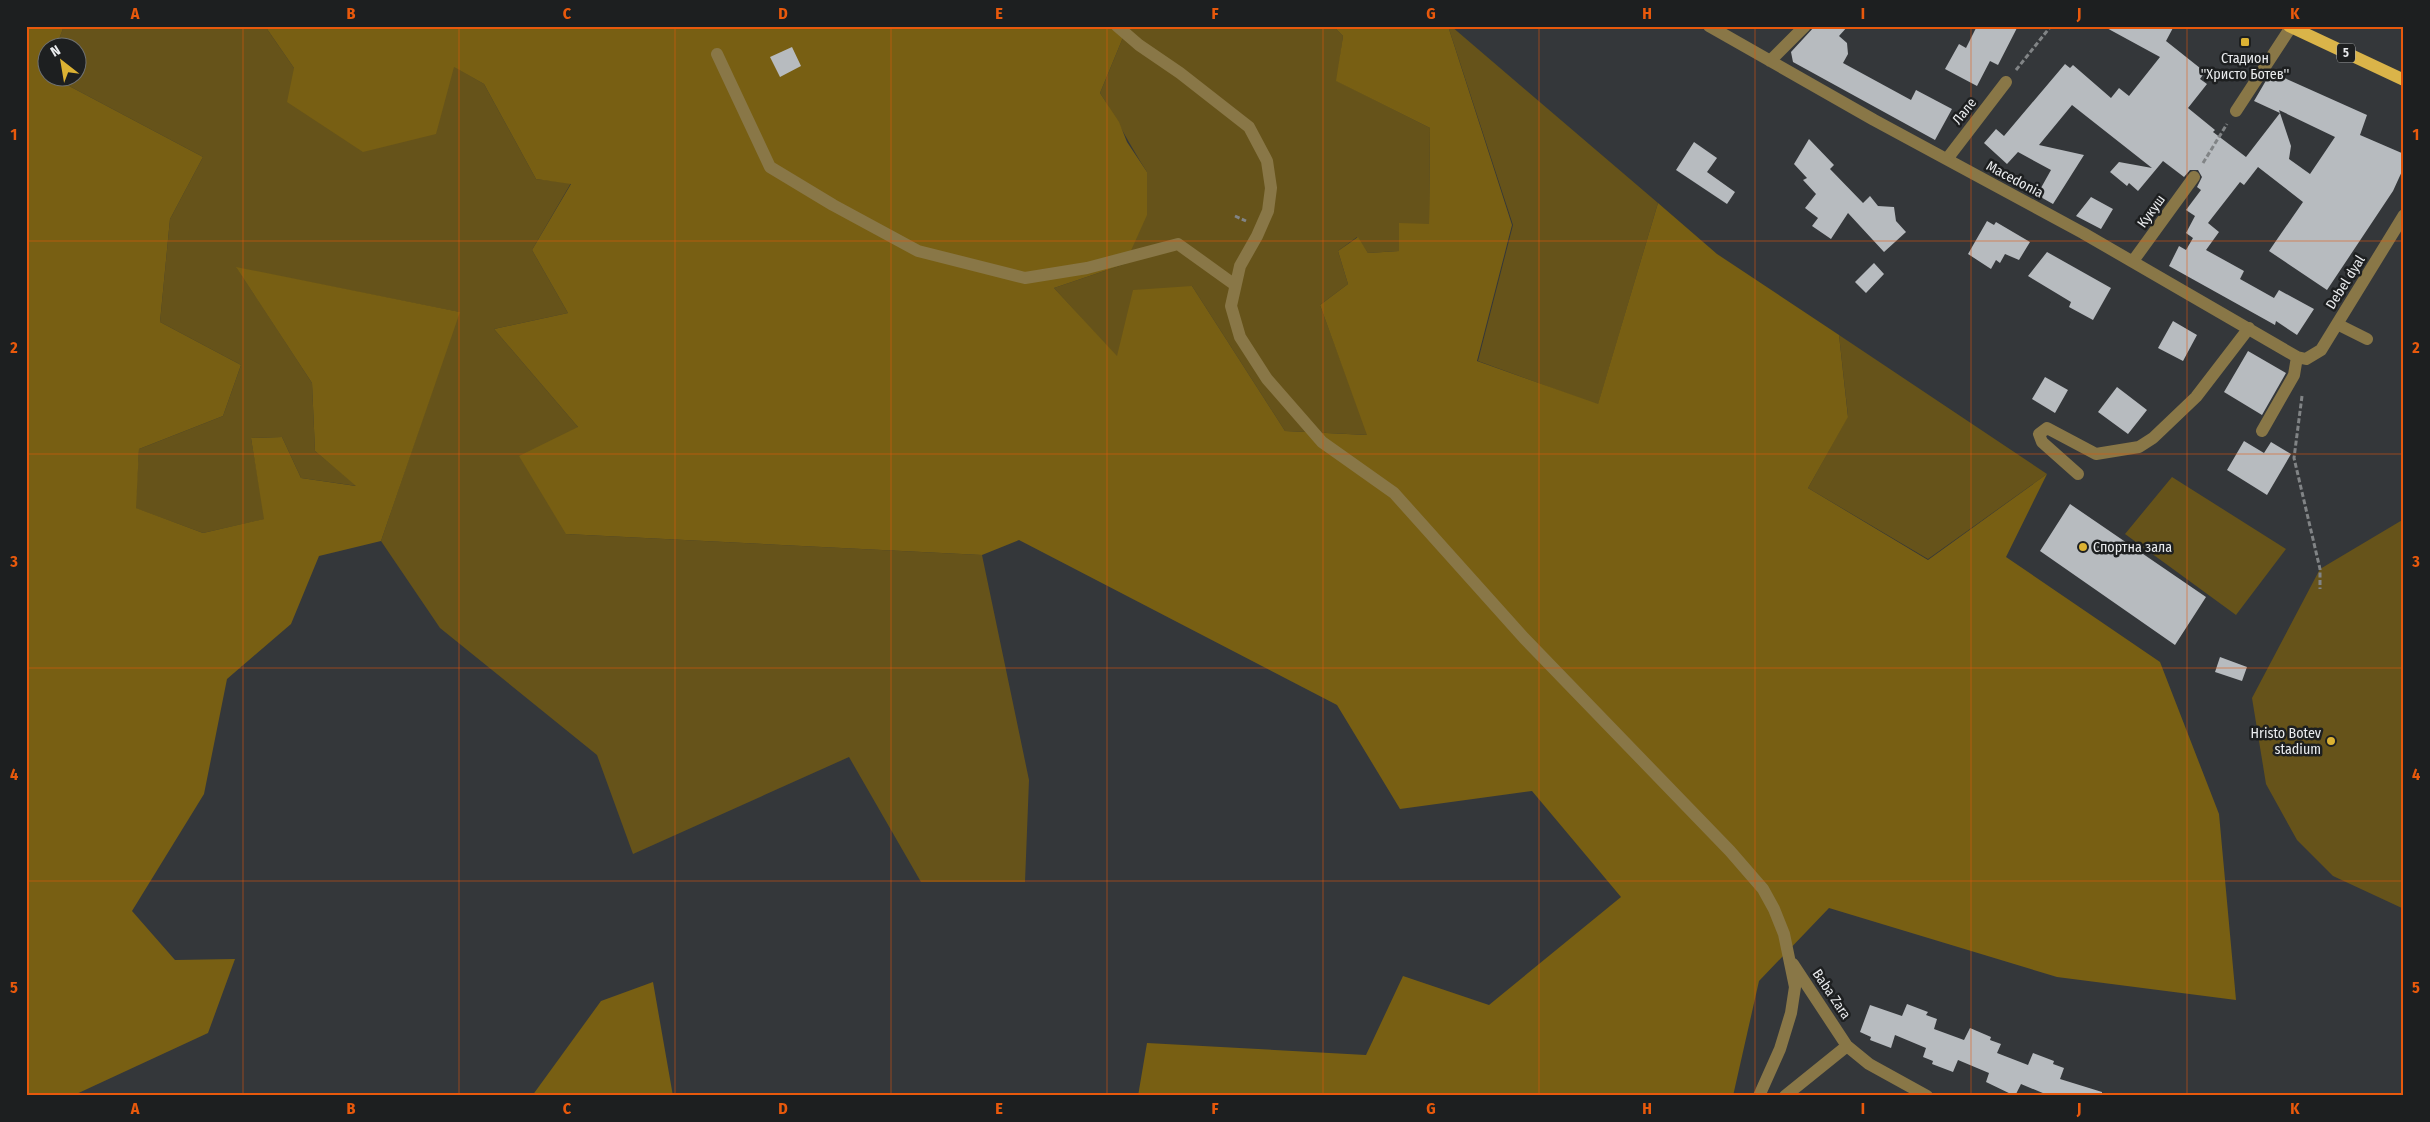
<svg xmlns="http://www.w3.org/2000/svg" width="2430" height="1122" font-family="'Fira Sans Condensed',sans-serif">
	<style>
		.green { fill: #66531a }
		.forest { fill: #785f13 }
		.building { fill: #b7bbbf; fill-rule: evenodd }
		.lines { fill: none; stroke-linecap: round; stroke-linejoin: round }
		.path { stroke: #818486; stroke-width: 3; stroke-dasharray: 5 2.5; stroke-linecap: butt }
		.minor { stroke: #897747; stroke-width: 12 }
		.major { stroke: #dab449; stroke-width: 12 }
		.grid { fill: none; stroke: #e8590c; stroke-width: 1; stroke-opacity: 0.55 }
		.poi-dot { fill: #dcb233; stroke: #1d1f20; stroke-width: 2 }
		.labels { text-anchor: middle; stroke-width: 5; stroke-linejoin: round; paint-order: stroke }
		.shield { fill: #1d1f20; stroke: #acaeb0; stroke-width: 1 }
		.shield-label { font-size: 12px; font-weight: bold; fill: #eaecee }
		.poi-label { font-size: 14px; fill: #eaecee; stroke: #1d1f20 }
		.street-label { font-size: 14px; fill: #eaecee; stroke: #1d1f20 }
		.neatline { fill: none; stroke: #e8590c; stroke-width: 2 }
		.grid-label { font-size: 16px; text-anchor: middle; font-weight: bold; fill: #e8590c }
	</style>
	<rect width="100%" height="100%" fill="#34373a"/>
	<path class="green" d="M64,26H265L294,68L453,66L484,84L536,179L571,183L532,250L568,313L494,329L578,427L566,534L982,555L1029,780L1025,882H921L849,757L633,854L597,755L440,628L381,541L459,312L237,268L312,383L315,451L357,486L301,478L282,437L251,438L265,519L203,533L135,508L139,449L223,416L241,365L160,322L170,219L203,157L54,78H78V48L56,47Z
		M1123,26H1333L1343,36L1337,81L1430,128L1429,225L1399,251L1368,253L1357,237L1338,251L1348,284L1320,305L1368,435L1285,431L1192,286L1117,357L1054,288L1125,264L1147,172C1130,146 1117,119 1100,93L1124,35Z
		M1448,26H1451L1658,203L1598,405L1478,361L1513,225Z
		M1839,335L2047,474L1928,559L1808,488L1848,416Z
		M2172,477L2286,549L2236,615L2125,534Z
		M2404,519V909L2333,876L2297,840L2266,784L2252,698L2320,569Z"/>
	<path class="forest" d="M26,26H64L56,47L48,48V78H54L203,157L170,219L160,322L241,365L223,416L139,449L136,508L203,533L264,519L251,438L282,437L301,478L356,486L315,451L312,383L236,267L460,312L381,541L319,556L291,624L227,679L204,794L132,911L175,960L235,959L208,1033L72,1096H26Z
		M265,26H1123L1124,35L1100,93L1119,122L1127,142L1147,172V215L1125,264L1054,288L1117,356L1133,290L1192,286L1285,431L1367,435L1320,305L1348,284L1338,251L1358,237L1368,253L1399,251V223L1429,224L1430,128L1336,81L1343,36L1333,26H1448L1512,225L1477,361L1598,404L1658,203L1717,254L1839,335L1848,417L1808,488L1928,560L2047,474L2006,557L2160,662L2219,814L2236,1000L2057,977L1829,908L1759,981L1733,1096H1138L1147,1043L1366,1055L1403,976L1489,1005L1621,897L1532,791L1400,809L1337,705L1019,540L982,555L566,534L519,456L578,427L494,329L568,313L532,250L571,184L536,179L484,84L454,67L436,134L363,152L287,102L294,68Z
		M653,982L673,1096H532L601,1001Z"/>
	<path class="building" d="M1815,26H1848L1839,36L1847,43L1848,54L1843,63L1911,100L1916,90L1952,109L1935,140L1793,62L1791,52Z
		M1977,26H2018L1998,65L1990,61L1977,86L1945,69L1959,44L1966,48Z
		M2103,26H2174L2166,41L2205,72L2200,79L2207,84L2188,108L2215,130L2213,132L2246,157L2280,113L2254,101L2271,72L2367,115L2360,135L2404,154V167L2393,191L2327,290L2269,251L2303,202L2258,167L2244,185L2240,182L2208,223L2219,232L2206,250L2244,271L2240,279L2274,298L2279,290L2314,309L2297,335L2276,321L2275,325L2169,266L2179,246L2186,250L2193,238L2186,233L2195,216L2186,210L2201,190L2197,187L2202,177L2198,170H2190L2184,177L2163,161L2138,191L2129,183L2127,186L2110,172L2119,162L2152,168L2072,105L2039,145L2084,155L2053,204L2037,195L2051,170L2018,152L2007,164L1984,143L1996,129L2004,136L2065,64L2070,68L2073,65L2111,98L2119,88L2129,96L2160,57ZM2279,110L2335,137L2310,174L2289,159L2291,146Z
		M792,47L801,66L780,77L770,57Z
		M1809,139L1834,165L1830,169L1863,203L1870,196L1878,206L1894,207L1896,221L1906,232L1884,252L1848,213L1831,239L1812,226L1818,218L1805,208L1816,194L1803,180L1807,178L1794,164Z
		M1694,142L1717,158L1707,172L1735,192L1727,204L1676,170Z
		M2091,197L2113,209L2101,229L2076,216Z
		M1987,221L1994,225L1996,222L2030,242L2019,260L2005,254L2000,263L1996,260L1991,269L1968,254Z
		M2047,252L2111,288L2093,320L2069,307L2071,302L2028,276Z
		M1874,263L1884,274L1866,293L1855,282Z
		M2173,321L2197,335L2183,361L2158,348Z
		M2248,351L2286,373L2262,415L2224,392Z
		M2045,377L2068,390L2055,413L2032,399Z
		M2117,387L2147,410L2128,434L2098,412Z
		M2244,441L2264,453L2271,442L2291,454L2267,495L2227,470Z
		M2070,504L2206,597L2175,645L2040,551Z
		M2220,657L2247,667L2242,681L2215,672Z
		M1907,1004L1928,1012L1926,1015L1937,1019L1934,1029L1964,1040L1970,1028L1991,1037L1990,1040L2001,1044L1997,1053L2028,1065L2033,1053L2054,1061L2053,1064L2064,1068L2060,1079L2102,1092V1096H2050L2021,1084L2015,1096L1986,1082L1989,1073L1958,1060L1953,1072L1932,1064L1933,1061L1923,1057L1926,1048L1895,1035L1891,1048L1870,1040L1871,1037L1860,1032L1870,1005L1902,1016Z"/>
	<g class="lines">
		<path class="path" d="M2016,70L2051,26
			M2203,163L2227,124
			M1235,216L1246,221
			M2302,396L2294,458L2320,569V589"/>
		<path class="minor" d="M1117,26L1139,45L1180,73L1249,127L1267,161L1271,188L1268,211L1257,236L1240,266L1231,306L1240,337L1267,379L1322,442L1394,493L1524,638L1730,851L1763,889L1774,909L1784,934L1795,987L1791,1013L1780,1049L1759,1096
			M1709,26L1874,120L2083,233L2297,357L2306,359L2321,350L2404,215
			M717,54L770,167L833,205L918,251L1025,278L1087,268L1178,244L1235,285
			M1770,61L1805,26
			M2236,111L2291,27
			M1947,159L2006,82
			M2133,261L2194,177
			M2337,324L2367,339
			M2262,431L2294,375L2297,357
			M2078,474L2042,442L2039,434L2047,428L2096,454L2139,447L2153,438L2196,397L2249,328
			M1793,964L1847,1046L1869,1064L1927,1096
			M1785,1096L1847,1046"/>
		<path class="major" d="M2289,26L2404,80"/>
	</g>
	<path class="grid" d="M243,26V1096M459,26V1096M675,26V1096M891,26V1096M1107,26V1096M1323,26V1096M1539,26V1096M1755,26V1096M1971,26V1096M2187,26V1096M26,241H2404M26,454H2404M26,668H2404M26,881H2404"/>
	<g class="poi-dot">
		<rect x="2240" y="37" width="10" height="10" rx="2.5"/>
		<circle cx="2083" cy="547" r="5"/>
		<circle cx="2331" cy="741" r="5"/>
	</g>
	<g class="labels">
		<rect class="shield" x="2337" y="43.5" width="18" height="19" rx="4"/>
		<g class="shield-label">
			<text x="2346" y="57">5</text>
		</g>
		<g class="poi-label">
			<text x="2245" y="63">Стадион<tspan x="2245" dy="16">''Христо Ботев''</tspan></text>
			<text x="2093" y="552" text-anchor="start">Спортна зала</text>
			<text x="2321" y="738" text-anchor="end">Hristo Botev<tspan x="2321" dy="16">stadium</tspan></text>
		</g>
		<g class="street-label">
			<text transform="translate(1964 111) rotate(-52)" y="5">Лале</text>
			<text transform="translate(2015 179) rotate(28)" y="5">Macedonia</text>
			<text transform="translate(2151 211) rotate(-54)" y="5">Кукуш</text>
			<text transform="translate(2345 282) rotate(-58)" y="5">Debel dyal</text>
			<text transform="translate(1832 994) rotate(56)" y="5">Baba Zara</text>
		</g>
	</g>
	<rect width="2430" height="1122" fill="none" stroke="#1d1f20" stroke-width="55"/>
	<g transform="translate(62 62) rotate(329)"><circle r="24" fill="#1d1f20" stroke="#6f7172"/>
	<path d="M0-4L9 19L0 12L-9 19Z" fill="#dcb233"/>
	<text y="-8" font-size="14" font-weight="bold" text-anchor="middle" fill="#eaecee">N</text>
	</g>
	<rect x="28" y="28" width="2374" height="1066" class="neatline"/>
	<g class="grid-label">
		<text x="135" y="19">A</text>
		<text x="351" y="19">B</text>
		<text x="567" y="19">C</text>
		<text x="783" y="19">D</text>
		<text x="999" y="19">E</text>
		<text x="1215" y="19">F</text>
		<text x="1431" y="19">G</text>
		<text x="1647" y="19">H</text>
		<text x="1863" y="19">I</text>
		<text x="2079" y="19">J</text>
		<text x="2295" y="19">K</text>
		<text x="14" y="140">1</text>
		<text x="2416" y="140">1</text>
		<text x="14" y="353">2</text>
		<text x="2416" y="353">2</text>
		<text x="14" y="567">3</text>
		<text x="2416" y="567">3</text>
		<text x="14" y="780">4</text>
		<text x="2416" y="780">4</text>
		<text x="14" y="993">5</text>
		<text x="2416" y="993">5</text>
		<text x="135" y="1114">A</text>
		<text x="351" y="1114">B</text>
		<text x="567" y="1114">C</text>
		<text x="783" y="1114">D</text>
		<text x="999" y="1114">E</text>
		<text x="1215" y="1114">F</text>
		<text x="1431" y="1114">G</text>
		<text x="1647" y="1114">H</text>
		<text x="1863" y="1114">I</text>
		<text x="2079" y="1114">J</text>
		<text x="2295" y="1114">K</text>
	</g>
</svg>
